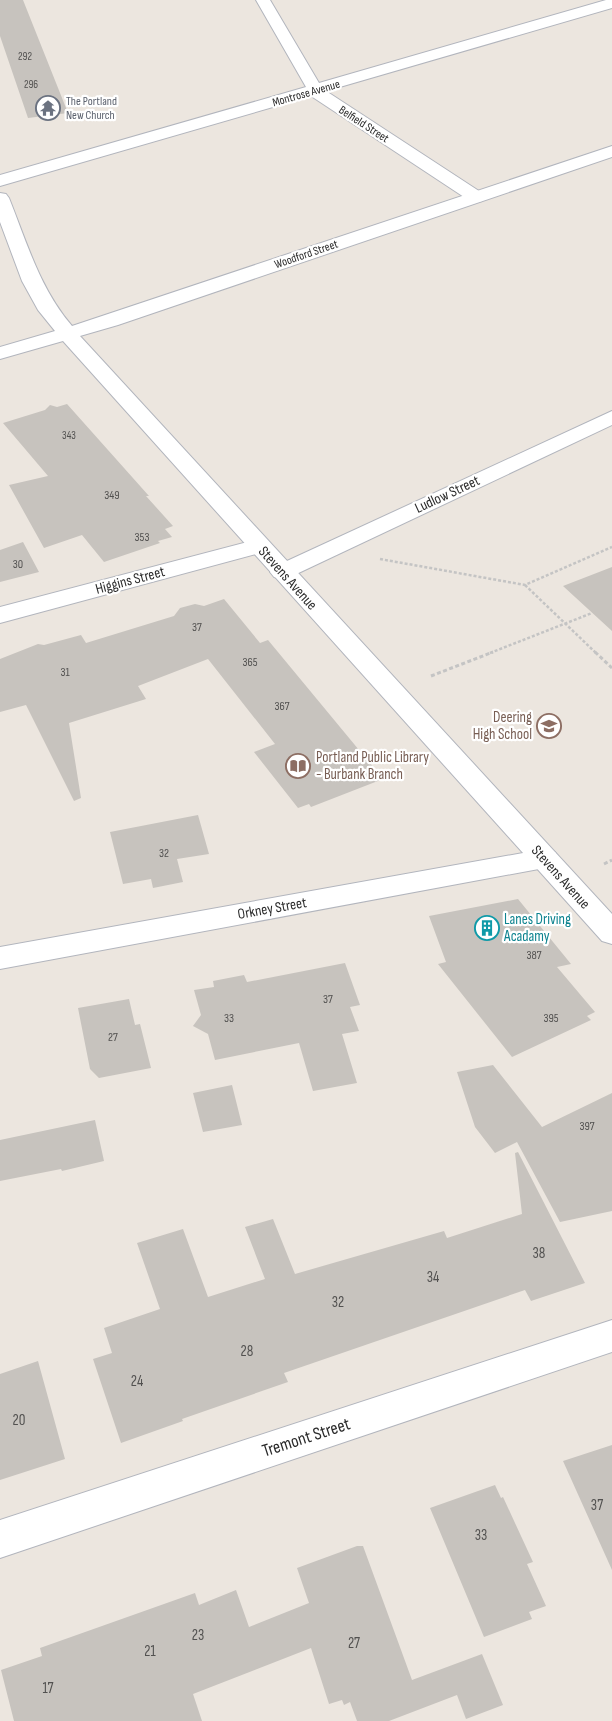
<svg xmlns="http://www.w3.org/2000/svg" width="612" height="1721" font-family="'Sofia Sans Condensed',sans-serif">
	<style>
		.building { fill: #c7c3be }
		.lines { fill: none; stroke-linecap: round; stroke-linejoin: round }
		.minor-casing { stroke: #b2b5bd; stroke-width: 2 }
		.secondary-casing { stroke: #b2b5bd; stroke-width: 2 }
		.path-far1 { stroke: #c4c4c4; stroke-width: 2.5; stroke-dasharray: 3 2; stroke-linecap: butt }
		.path { stroke: #c4c4c4; stroke-width: 3; stroke-dasharray: 4 2.5; stroke-linecap: butt }
		.minor { fill: #fff; fill-rule: evenodd }
		.secondary { fill: #fff; fill-rule: evenodd }
		.labels { text-anchor: middle; stroke-width: 4.5; stroke-linejoin: round; paint-order: stroke }
		.far-number-label { font-size: 11px; fill: #525150 }
		.far-street-label { font-size: 12px; fill: #2b2b2b; stroke: #fff }
		.far-worship-label { font-size: 12px; fill: #5b616d; stroke: #fff; text-anchor: start }
		.number-label { font-size: 12px; fill: #525150 }
		.street-label { font-size: 15px; fill: #2b2b2b; stroke: #fff }
		.education-label { font-size: 15px; fill: #785e54; stroke: #fff; text-anchor: end }
		.culture-label { font-size: 15px; fill: #0d838f; stroke: #fff; text-anchor: start }
		.near-number-label { font-size: 15px; fill: #525150 }
		.near-street-label { font-size: 18px; fill: #2b2b2b; stroke: #fff }
	</style>
	<rect width="100%" height="100%" fill="#ece6df"/>
	<path class="building" d="M0,0H23L68,113L28,118L0,36Z
		M67,404L149,496H146L173,526L165,529L172,537L158,541L160,543L104,562L82,535L44,548L9,485L48,476L3,423L45,410L50,405L57,407Z
		M23,542L39,572L0,582V550Z
		M612,567V631L563,586Z
		M224,599L260,643L268,640L383,779L311,807L309,804L298,808L254,752L275,744L208,659L138,686L146,699L69,723L81,798L74,801L26,705L0,712V659L38,644L44,645L81,635L86,643L174,616L180,608L195,604L204,606Z
		M198,815L209,854L177,859L183,882L153,888L151,879L123,884L110,832Z
		M518,899L571,964L557,967L595,1012L587,1016L591,1020L512,1057L438,964L446,962L429,916Z
		M345,963L360,1005L350,1007L359,1031L342,1034L357,1083L313,1091L299,1043L215,1060L208,1034L193,1026L201,1015L194,990L214,987L213,981L244,975L247,982Z
		M129,999L135,1025L140,1024L151,1068L99,1078L90,1069L78,1008Z
		M493,1065L542,1127L612,1093V1211L560,1222L517,1142L495,1153L475,1127L457,1072Z
		M232,1085L242,1125L203,1132L193,1093Z
		M95,1120L104,1161L62,1171L61,1169L0,1181V1140Z
		M518,1152L585,1283L531,1301L525,1290L284,1373L288,1382L182,1419L183,1421L121,1443L93,1359L112,1353L104,1328L160,1309L137,1243L183,1229L208,1297L265,1279L245,1227L273,1219L295,1274L444,1231L447,1238L522,1214L515,1153Z
		M38,1361L65,1459L0,1480V1374Z
		M612,1445V1570L563,1461Z
		M495,1485L501,1498L503,1497L533,1562L527,1564L546,1606L529,1612L532,1619L484,1637L430,1508Z
		M357,1546H363L412,1680L482,1654L503,1705L466,1719L457,1695L389,1721H357L350,1702L344,1705L342,1700L329,1704L311,1648L193,1694L202,1721H14L1,1670L42,1656L40,1648L195,1593L199,1605L236,1590L249,1627L309,1603L297,1568Z"/>
	<g class="lines">
		<defs>
			<path id="minor" d="M256,0H270L319,83L606,0H612V8L326,91L482,193L485,197L482,201L476,202L470,201L311,96L0,186V175L306,87Z
				M612,411V425L290,577L282,579L274,577L270,572L274,567Z
				M259,539L267,541L270,546L267,551L0,623V607Z
				M545,849L555,852L559,859L555,866L0,969V947Z
				M612,1320V1352L0,1558V1520Z"/>
			<path id="secondary" d="M612,146V157L118,325L80,336L612,914V944L602,941L63,341L0,359V347L55,331L38,310L22,281L0,222V193L6,194L9,198C27,243 40,289 72,326Z"/>
		</defs>
		<use href="#minor" class="minor-casing"/>
		<use href="#secondary" class="secondary-casing"/>
		<path class="path-far1" d="M380,559L525,585L612,547
			M525,585L596,653
			M490,653L592,613"/>
		<path class="path" d="M595,652L612,668
			M431,676L493,652
			M604,864L612,860"/>
		<use href="#minor" class="minor"/>
		<use href="#secondary" class="secondary"/>
	</g>
	<defs>
		<symbol id="temple-ring" viewBox="-11 -11 22 22"><circle r="9.5" fill="#fff" stroke="#6b7280" stroke-width="1.5"/><path d="M0-6L5-2H3V0L6.5 2.5H4V6H1.5V3h-3V6H-4V2.5H-6.5L-3 0V-2H-5Z" fill="#6b7280"/></symbol>
		<symbol id="school-ring" viewBox="-11 -11 22 22"><circle r="9.5" fill="#fff" stroke="#8d6e63" stroke-width="1.5"/><path d="M0-5L7-2L0 1L-7-2ZM-4 1L0 2.5L4 1V4Q0 6-4 4Z" fill="#8d6e63"/></symbol>
		<symbol id="library-ring" viewBox="-11 -11 22 22"><circle r="9.5" fill="#fff" stroke="#8d6e63" stroke-width="1.5"/><path d="M-6-4Q-3-5.5-.7-3.5V5Q-3 3-6 4ZM6-4Q3-5.5 .7-3.5V5Q3 3 6 4Z" fill="#8d6e63"/></symbol>
		<symbol id="building-ring" viewBox="-11 -11 22 22"><circle r="9.5" fill="#fff" stroke="#0f9aa8" stroke-width="1.5"/><path d="M-4-6H4V6H1V3H-1V6H-4ZM-2.5-4.3h1.7v1.8h-1.7ZM.8-4.3h1.7v1.8H.8ZM-2.5-1h1.7V.8h-1.7ZM.8-1h1.7V.8H.8Z" fill="#0f9aa8"/></symbol>
	</defs>
	<g fill-rule="evenodd">
		<use href="#temple-ring" x="34" y="94" width="28" height="28"/>
		<use href="#school-ring" x="535" y="712" width="28" height="28"/>
		<use href="#library-ring" x="284" y="752" width="28" height="28"/>
		<use href="#building-ring" x="473" y="914" width="28" height="28"/>
	</g>
	<g class="labels">
		<g class="far-number-label">
			<text x="25" y="60">292</text>
			<text x="31" y="88">296</text>
			<text x="69" y="439">343</text>
		</g>
		<g class="far-street-label">
			<text transform="translate(306 93) rotate(-16)" y="4">Montrose Avenue</text>
			<text transform="translate(364 124) rotate(33)" y="4">Belfield Street</text>
			<text transform="translate(306 254) rotate(-19)" y="4">Woodford Street</text>
		</g>
		<g class="far-worship-label">
			<text x="66" y="105">The Portland<tspan x="66" dy="14">New Church</tspan></text>
		</g>
		<g class="number-label">
			<text x="112" y="499">349</text>
			<text x="142" y="541">353</text>
			<text x="18" y="568">30</text>
			<text x="197" y="631">37</text>
			<text x="250" y="666">365</text>
			<text x="65" y="676">31</text>
			<text x="282" y="710">367</text>
			<text x="164" y="857">32</text>
			<text x="534" y="959">387</text>
			<text x="328" y="1003">37</text>
			<text x="229" y="1022">33</text>
			<text x="551" y="1022">395</text>
			<text x="113" y="1041">27</text>
			<text x="587" y="1130">397</text>
		</g>
		<g class="street-label">
			<text transform="translate(447 494) rotate(-25)" y="5">Ludlow Street</text>
			<text transform="translate(288 578) rotate(48)" y="5">Stevens Avenue</text>
			<text transform="translate(130 580) rotate(-15)" y="5">Higgins Street</text>
			<text transform="translate(561 877) rotate(48)" y="5">Stevens Avenue</text>
			<text transform="translate(272 908) rotate(-10)" y="5">Orkney Street</text>
		</g>
		<g class="education-label">
			<text x="532" y="722">Deering<tspan x="532" dy="17">High School</tspan></text>
			<text x="316" y="762" text-anchor="start">Portland Public Library<tspan x="316" dy="17">- Burbank Branch</tspan></text>
		</g>
		<g class="culture-label">
			<text x="504" y="924">Lanes Driving<tspan x="504" dy="17">Acadamy</tspan></text>
		</g>
		<g class="near-number-label">
			<text x="539" y="1258">38</text>
			<text x="433" y="1282">34</text>
			<text x="338" y="1307">32</text>
			<text x="247" y="1356">28</text>
			<text x="137" y="1386">24</text>
			<text x="19" y="1425">20</text>
			<text x="597" y="1510">37</text>
			<text x="481" y="1540">33</text>
			<text x="198" y="1640">23</text>
			<text x="354" y="1648">27</text>
			<text x="150" y="1656">21</text>
			<text x="48" y="1693">17</text>
		</g>
		<g class="near-street-label">
			<text transform="translate(306 1437) rotate(-18)" y="6">Tremont Street</text>
		</g>
	</g>
</svg>
